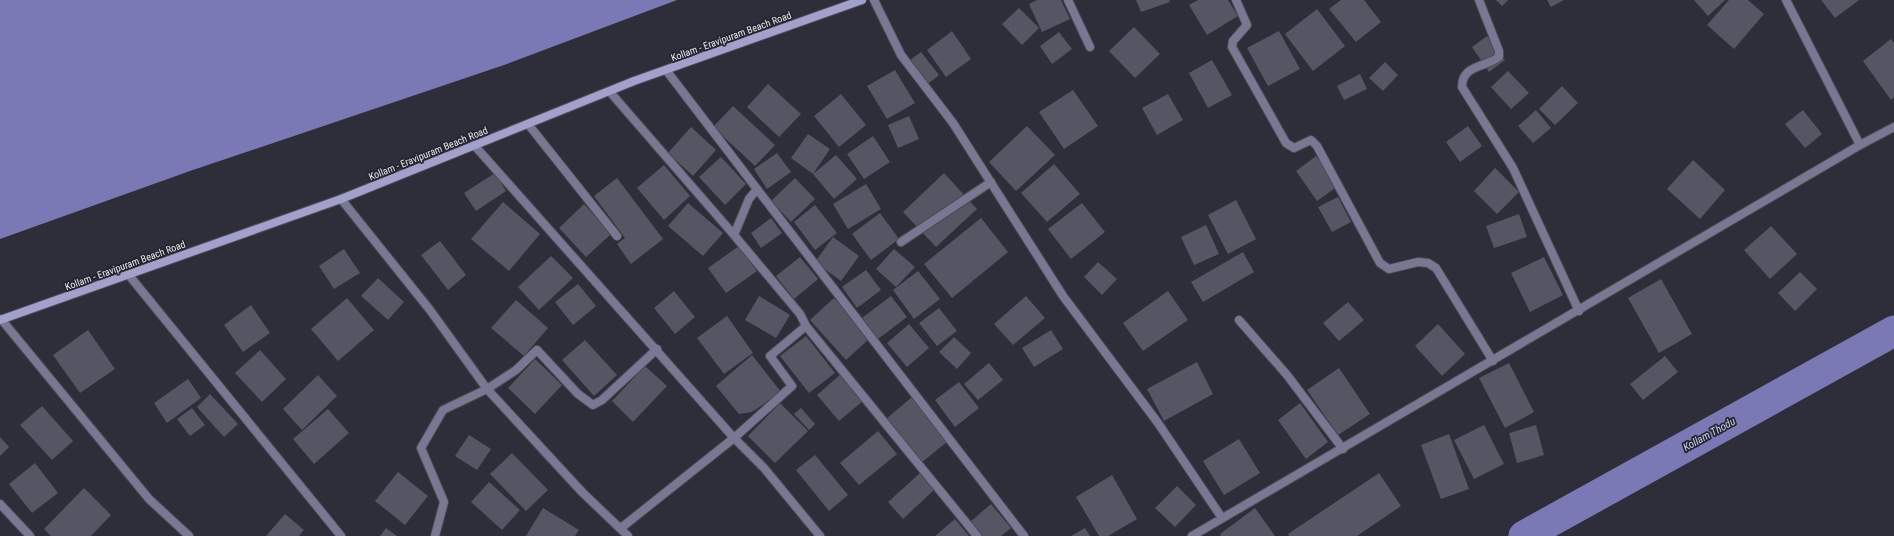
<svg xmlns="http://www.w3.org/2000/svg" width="1894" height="536" font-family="'Roboto Condensed',sans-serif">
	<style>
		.water { fill: #7b79b5 }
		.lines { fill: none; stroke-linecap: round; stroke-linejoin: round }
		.canal { stroke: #7b79b5; stroke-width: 31 }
		.building { fill: #555663 }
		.street-casing { stroke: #4c4c57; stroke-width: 10 }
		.secondary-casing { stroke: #4c4c57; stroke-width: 10 }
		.street { stroke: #787893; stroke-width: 8 }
		.secondary { stroke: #a1a1cc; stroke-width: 8 }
		.labels { text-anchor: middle; stroke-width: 3.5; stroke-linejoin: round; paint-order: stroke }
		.street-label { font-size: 10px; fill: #e8e8f0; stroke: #252530 }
		.water-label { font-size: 11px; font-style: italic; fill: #d0d1f4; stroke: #252530 }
	</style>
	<rect width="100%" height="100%" fill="#2e2e3a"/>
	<path class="water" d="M0,0H677L507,64L190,171L0,239Z"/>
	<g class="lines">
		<path class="canal" d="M1524,536L1894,331"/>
	</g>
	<path class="building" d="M1037,0H1061L1070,19L1042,32L1029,4Z
		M1136,0H1169L1170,2L1141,12Z
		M1198,0H1228L1238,16L1207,35L1189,5Z
		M1341,0H1364L1381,22L1356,42L1329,9Z
		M1496,0H1508L1502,6Z
		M1547,0H1564L1551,7Z
		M1694,0H1725L1708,16Z
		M1729,0H1748L1764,14L1734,49L1707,25Z
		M1821,0H1859L1835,18Z
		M1019,8L1039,28L1022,45L1002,24Z
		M1317,9L1345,46L1313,71L1285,34Z
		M1134,27L1160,54L1135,78L1109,51Z
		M952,31L971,59L946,77L927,50Z
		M1279,31L1300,69L1268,86L1247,48Z
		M1059,32L1072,49L1052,64L1040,46Z
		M1487,36L1505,60L1489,72L1472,47Z
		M1891,39L1894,43V97L1891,100L1863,61Z
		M921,52L939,75L924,87L906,63Z
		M1212,60L1232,95L1208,108L1189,73Z
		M1385,62L1398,75L1383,91L1369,78Z
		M895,70L915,103L887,119L867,86Z
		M1508,71L1529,93L1511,109L1491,87Z
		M1360,74L1367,89L1344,100L1337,86Z
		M768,84L801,114L779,137L747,107Z
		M1562,86L1578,103L1555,125L1539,109Z
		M1073,90L1098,126L1064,149L1039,112Z
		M841,94L866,125L839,147L814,116Z
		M1168,94L1183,120L1157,135L1142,108Z
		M733,106L775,145L755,166L713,127Z
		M1536,110L1551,128L1533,143L1518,126Z
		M1803,110L1822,134L1805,148L1785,124Z
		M909,116L919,139L898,148L888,125Z
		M1027,126L1055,155L1016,191L989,162Z
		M1468,126L1482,146L1460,162L1446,142Z
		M691,127L716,150L693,176L668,153Z
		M808,134L830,149L813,174L791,158Z
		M873,136L890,162L864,179L847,154Z
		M777,153L791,172L767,189L754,169Z
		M836,155L857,179L834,199L813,174Z
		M1316,156L1338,186L1317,201L1296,171Z
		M721,157L746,184L725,205L699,177Z
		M1693,160L1725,190L1700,219L1667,189Z
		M1054,164L1080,194L1047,222L1021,193Z
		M664,165L690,196L664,220L637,188Z
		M1495,168L1519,192L1497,214L1474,191Z
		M495,173L506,191L476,211L464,193Z
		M944,173L977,209L936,247L903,212Z
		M617,178L663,239L631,264L617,244L625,238L594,196Z
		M795,178L815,199L791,222L771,201Z
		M866,184L881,209L848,229L833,204Z
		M1338,197L1351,222L1332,232L1318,207Z
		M1236,200L1256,239L1228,254L1208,215Z
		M503,202L540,234L509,271L471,239Z
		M688,203L723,233L703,256L668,226Z
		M1082,203L1105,232L1071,259L1048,229Z
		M584,204L611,234L586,257L559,228Z
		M815,205L837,233L815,250L794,222Z
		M880,213L899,239L871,260L852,234Z
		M1519,214L1527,237L1494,248L1486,226Z
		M771,218L782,233L761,248L751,233Z
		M981,218L1008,252L952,298L924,264Z
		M1206,225L1219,254L1194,265L1181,237Z
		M1771,226L1797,254L1770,279L1744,250Z
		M833,237L859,256L841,281L815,262Z
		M440,241L466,275L448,290L421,255Z
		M739,246L757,271L726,293L708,268Z
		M344,249L360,273L334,289L319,266Z
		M894,249L915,267L896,287L876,269Z
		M1243,252L1254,272L1203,302L1191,282Z
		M551,256L573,278L539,310L518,287Z
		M800,257L818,279L794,299L776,276Z
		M1544,257L1563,295L1530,312L1511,273Z
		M1098,262L1117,279L1102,295L1084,277Z
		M866,270L881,290L857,308L842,287Z
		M918,271L940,299L914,319L893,290Z
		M1800,272L1817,289L1795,311L1778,293Z
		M378,278L404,302L388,320L361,296Z
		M1661,279L1692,334L1659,353L1628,298Z
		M578,284L596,306L573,325L555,302Z
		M674,291L695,317L675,334L654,308Z
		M1168,291L1188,320L1143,351L1123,323Z
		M759,296L790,315L776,338L745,320Z
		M891,296L907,317L878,339L862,318Z
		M1026,296L1045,318L1013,345L994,324Z
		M347,298L374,330L338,361L311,329Z
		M834,298L870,338L846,360L810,320Z
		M516,300L548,328L524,356L491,328Z
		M1348,302L1364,320L1339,341L1323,323Z
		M251,305L270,333L243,352L224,325Z
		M939,308L957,331L937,346L919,323Z
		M727,316L753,353L724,374L697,338Z
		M909,324L929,348L907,367L887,343Z
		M1438,324L1465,354L1442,376L1415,346Z
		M88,330L115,369L80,393L53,355Z
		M1051,330L1063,349L1034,367L1022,348Z
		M806,336L835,373L809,393L780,356Z
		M954,337L971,353L957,369L939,352Z
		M585,340L617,375L594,396L562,360Z
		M260,350L286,379L262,402L235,373Z
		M752,355L781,392L752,412L739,414L716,386Z
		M1665,356L1678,372L1643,400L1630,384Z
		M535,359L562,385L535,414L508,388Z
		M1197,362L1213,394L1164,421L1147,389Z
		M989,363L1003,380L978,400L964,384Z
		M1509,363L1534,412L1505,428L1479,378Z
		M645,366L667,386L633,422L612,401Z
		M1339,368L1370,414L1338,435L1307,390Z
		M842,373L864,400L839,421L817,395Z
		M318,375L337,396L302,430L283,409Z
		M188,379L201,398L167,423L154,403Z
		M959,382L979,408L955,427L935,400Z
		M210,394L238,424L224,437L197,407Z
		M912,397L948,441L921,463L885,420Z
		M780,403L808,431L775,463L748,436Z
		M1300,403L1328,442L1306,459L1278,420Z
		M42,406L73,441L52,460L20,425Z
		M192,408L205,425L190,436L177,419Z
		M801,408L815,424L809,430L794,414Z
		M328,409L349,433L314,464L293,439Z
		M1484,425L1504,464L1474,479L1454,440Z
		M1536,425L1544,455L1517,463L1509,433Z
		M878,431L897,454L859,485L840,463Z
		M1449,434L1469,489L1441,499L1421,445Z
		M469,435L491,449L477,470L455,456Z
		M0,437L9,447L0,456Z
		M1239,439L1260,473L1224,495L1203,461Z
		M512,453L548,490L526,511L490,474Z
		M815,455L848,495L829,511L796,470Z
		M35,463L58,493L32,513L9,484Z
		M398,472L428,496L405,525L375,501Z
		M920,473L935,489L903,519L888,502Z
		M1379,473L1401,506L1357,536H1289L1288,534Z
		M1112,475L1137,519L1108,536H1099L1076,497Z
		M489,482L520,510L502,530L471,502Z
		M1177,486L1196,505L1175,527L1155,508Z
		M84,488L111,515L91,536H51L44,529Z
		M991,504L1011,528L1001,536H982L970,522Z
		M543,508L579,530L575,536H526Z
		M1255,508L1275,536H1221L1220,534Z
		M285,514L304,530L299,536H266Z
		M955,519L969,536H935Z
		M386,528L397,536H380Z
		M1085,528L1090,536H1071Z"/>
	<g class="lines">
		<defs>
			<path id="street" d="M874,0L901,55L953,123L1063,296L1158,423L1222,518
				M1068,0L1090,47
				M1236,0L1247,25L1233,41L1232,47L1286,143L1294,148L1311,140L1317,146L1380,263L1389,269L1418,262L1428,263L1436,268L1493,361
				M1479,0L1499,51V57C1484,68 1462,65 1462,87L1513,168L1579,311
				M1786,0L1860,145
				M610,92L734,235
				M528,124L617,236
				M474,145L734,438L764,468L820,536
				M757,189L1024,536
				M341,199L430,310L487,389L582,492L628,536
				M901,242L991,182
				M128,274L341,536
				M1,319L149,499L189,536
				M1239,320L1287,375L1343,449
				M806,326L977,536
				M0,504L30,536
				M621,528L734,438L792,386L770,356L806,326L800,314L734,235L749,199L757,189L666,70
				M435,536L444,502L421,448L443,410L487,389L516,370L537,350L578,394L593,405L602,400L657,349
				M1192,536L1860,145L1894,127"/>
			<path id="secondary" d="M0,320L341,199L634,81L862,0"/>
		</defs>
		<use href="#street" class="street-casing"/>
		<use href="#secondary" class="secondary-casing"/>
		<use href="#street" class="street"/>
		<use href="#secondary" class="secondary"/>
	</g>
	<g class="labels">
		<g class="street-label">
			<text transform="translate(731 36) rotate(-20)" y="4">Kollam - Eravipuram Beach Road</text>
			<text transform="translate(428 153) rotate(-22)" y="4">Kollam - Eravipuram Beach Road</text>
			<text transform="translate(125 265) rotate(-20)" y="4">Kollam - Eravipuram Beach Road</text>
		</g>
		<g class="water-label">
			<text transform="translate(1709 434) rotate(-29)" y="4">Kollam Thodu</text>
		</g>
	</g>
</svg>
